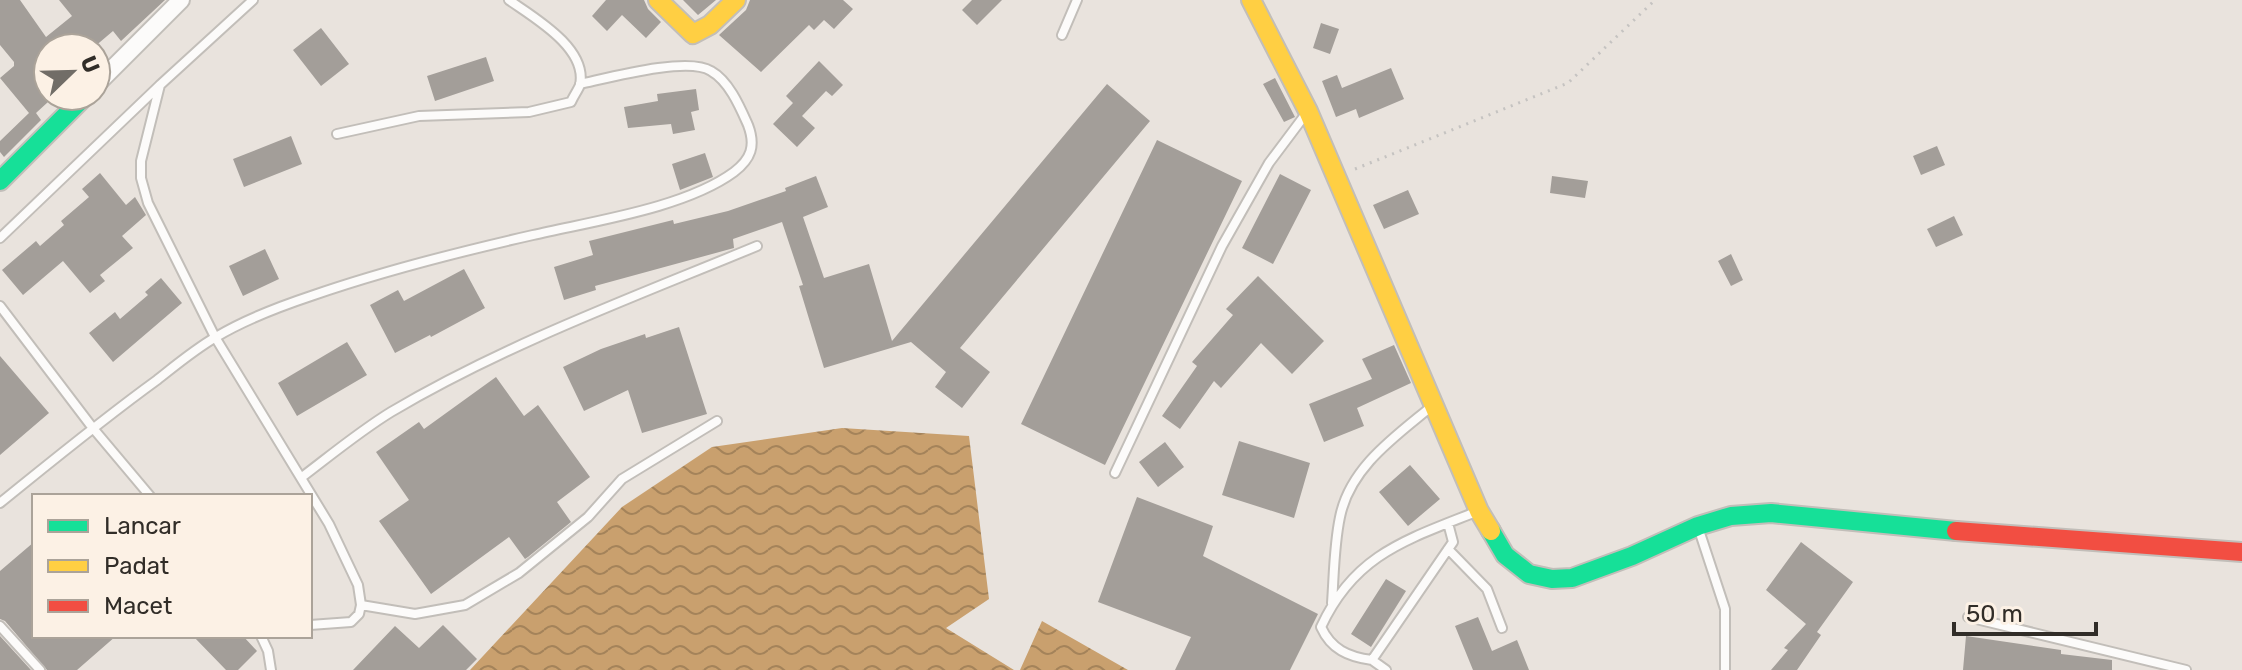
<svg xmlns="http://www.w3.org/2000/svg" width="2242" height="670" font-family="Rubik,sans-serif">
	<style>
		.water { fill: url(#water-waves) }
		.building { fill: #a39e99 }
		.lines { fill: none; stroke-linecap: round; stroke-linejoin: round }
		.lane-casing { stroke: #c2beb9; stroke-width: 12 }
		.street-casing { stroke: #c2beb9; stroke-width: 20 }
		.fast-casing { stroke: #c2beb9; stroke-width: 22 }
		.slow-casing { stroke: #c2beb9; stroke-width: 22 }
		.jam-casing { stroke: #c2beb9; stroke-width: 22 }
		.path { stroke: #c5c3c1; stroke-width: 3; stroke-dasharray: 2 6; stroke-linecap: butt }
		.lane { stroke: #fcfbfa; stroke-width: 8 }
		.street { stroke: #fcfbfa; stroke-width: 16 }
		.fast { stroke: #16e098; stroke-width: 18 }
		.slow { stroke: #ffcf43; stroke-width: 18 }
		.jam { stroke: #f24e42; stroke-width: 18 }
	</style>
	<defs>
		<pattern id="water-waves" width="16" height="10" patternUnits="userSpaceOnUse" patternTransform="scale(2)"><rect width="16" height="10" fill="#c9a06e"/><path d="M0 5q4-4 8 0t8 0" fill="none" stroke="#a4835a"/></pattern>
	</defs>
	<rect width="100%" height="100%" fill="#e9e3dd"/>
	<path class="water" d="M842,428L969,436L989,599L946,628L1014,670H470L622,507L712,447Z
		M1042,621L1128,670H1020Z"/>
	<path class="building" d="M0,0H20L46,37L72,16L59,0H165L121,41L113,31L93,48H48V102L36,113L41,120L4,157L0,152V141L29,113L0,78L14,66V62L0,45Z
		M606,0H644L648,9L661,22L646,38L622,15L607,31L592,16Z
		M683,0H716L698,15Z
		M750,0H843L853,9L834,29L824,20L814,30L809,25L761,72L719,35L746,10Z
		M972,0H1002L977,25L962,10Z
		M1321,23L1339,29L1330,54L1313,48Z
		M321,28L349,64L321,86L293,50Z
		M486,57L494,81L435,101L427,76Z
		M819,61L843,85L832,96L826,91L802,116L815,128L797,147L773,124L793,103L786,96Z
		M1391,68L1404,99L1359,118L1356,109L1336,117L1322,81L1337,75L1342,88Z
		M1275,78L1295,117L1284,122L1263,84Z
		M1107,84L1150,121L960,348L990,372L962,408L935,387L946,372L911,342L824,368L799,286L803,285L782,222L733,239L734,248L595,286L596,290L564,300L554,267L593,255L589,241L673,220L674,224L728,211L786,191L785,188L816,176L828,207L803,217L824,278L869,264L892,341Z
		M696,89L699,110L691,112L695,130L673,134L671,124L628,128L624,107L658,101L657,94Z
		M291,136L302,164L244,187L233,159Z
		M1157,140L1242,181L1105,465L1021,424Z
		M1937,146L1945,165L1921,175L1913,156Z
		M705,153L713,177L680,190L672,164Z
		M100,173L126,205L135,197L146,215L122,236L133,248L100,275L105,281L90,293L63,261L23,295L2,270L36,241L40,246L64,225L61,221L89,197L82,189Z
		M1280,174L1311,190L1273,264L1242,248Z
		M1552,176L1588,181L1585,198L1550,193Z
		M1408,190L1419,214L1384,229L1373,205Z
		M1954,216L1963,235L1936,247L1927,229Z
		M265,249L279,279L243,296L229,266Z
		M1731,254L1743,280L1731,286L1718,261Z
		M464,269L485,308L431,337L430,335L395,353L370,305L398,290L404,301Z
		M1258,276L1324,341L1292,374L1261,343L1221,388L1214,381L1180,429L1162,416L1197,366L1192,362L1233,315L1226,309Z
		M161,278L182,303L113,362L89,333L115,312L120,319L148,295L145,292Z
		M679,327L707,414L642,433L628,390L584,411L563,367L601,349L645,334L646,338Z
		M347,342L367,375L297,416L278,383Z
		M1394,345L1411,383L1357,408L1364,426L1324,442L1309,404L1372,379L1362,359Z
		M0,356L49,413L0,455Z
		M496,377L524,416L538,405L590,477L557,502L571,522L528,557L525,559L509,537L431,594L379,521L409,500L376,452L419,422L424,429Z
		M1239,441L1310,463L1294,518L1222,495Z
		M1165,442L1184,467L1158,487L1139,462Z
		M1410,465L1440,499L1408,526L1379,492Z
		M1137,497L1213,526L1203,556L1318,614L1290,670H1175L1191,637L1098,602Z
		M34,542V636H116L77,670H47L5,621L0,619V571Z
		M1801,542L1853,582L1817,632L1821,635L1797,670H1771L1788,650L1784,648L1806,624L1766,590Z
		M1386,579L1406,591L1371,647L1351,634Z
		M1478,617L1492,651L1517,640L1529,670H1473L1455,626Z
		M443,625L477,659L466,670H353L395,626L419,648Z
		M0,636L31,670H0Z
		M193,636H243L257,651L238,670H226Z
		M1966,636L2061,650V654L2112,660V670H1963Z"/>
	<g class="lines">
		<defs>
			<path id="lane" d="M1062,35L1077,0
				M160,85L141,161V178L148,203L215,337L329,524L358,585L361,605L359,614L351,622L310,625
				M337,134L419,116L529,112L571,102C573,97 578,90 580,85C588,48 533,17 509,0
				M0,238L160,85L253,0
				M0,306L92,427L150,496
				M1115,473L1222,246L1269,163L1305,115
				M302,477C331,455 360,431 391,412C506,344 634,297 757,246
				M0,503C52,461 103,419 157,380C176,365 195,349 216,337C246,319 278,307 311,296C383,271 458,252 533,235C593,221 685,208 734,172C751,159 756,146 748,125C740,107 729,81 711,71C688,56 608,78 580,84
				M1698,527L1725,609V670
				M1448,549L1487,589L1502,628
				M1332,603C1334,575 1334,545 1340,517C1350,467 1396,436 1432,406
				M361,605L415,614L465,605L519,573L588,517L622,479L717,421
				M1968,617L2186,670
				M0,626L40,670
				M261,636L268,651L271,670
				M1372,660C1348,657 1331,649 1321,627C1355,553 1409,539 1478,511
				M1386,670L1372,660L1453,542L1448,523"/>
			<path id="street" d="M96,85L181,0"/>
			<path id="fast" d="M0,181L85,96
				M1491,531L1505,555L1529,574L1552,579L1572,578L1632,556L1698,526L1731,516L1771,513L1956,531"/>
			<path id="slow" d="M658,0L693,34L710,25L736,0
				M1251,0L1308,111L1479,511L1491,531"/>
			<path id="jam" d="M1956,531L2242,552"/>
		</defs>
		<use href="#lane" class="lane-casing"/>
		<use href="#street" class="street-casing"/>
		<use href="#fast" class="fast-casing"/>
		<use href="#slow" class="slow-casing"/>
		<use href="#jam" class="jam-casing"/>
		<path class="path" d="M1355,169L1568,83L1655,0"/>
		<use href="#lane" class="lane"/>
		<use href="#street" class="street"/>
		<use href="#fast" class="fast"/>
		<use href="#slow" class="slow"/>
		<use href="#jam" class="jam"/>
	</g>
	<rect x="32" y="494" width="280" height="144" fill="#fcf1e5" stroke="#aba399" stroke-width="2"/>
	<rect x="48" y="520" width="40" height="12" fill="#16e098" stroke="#aba399" stroke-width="2"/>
	<text x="104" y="534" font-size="24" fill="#312d28">Lancar</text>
	<rect x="48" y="560" width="40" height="12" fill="#ffcf43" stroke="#aba399" stroke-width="2"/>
	<text x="104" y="574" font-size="24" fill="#312d28">Padat</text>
	<rect x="48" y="600" width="40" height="12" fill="#f24e42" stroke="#aba399" stroke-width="2"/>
	<text x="104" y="614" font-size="24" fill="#312d28">Macet</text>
	<g transform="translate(72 72) rotate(67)"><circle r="38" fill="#fcf1e5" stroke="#aba399" stroke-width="2"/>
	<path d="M0-6L14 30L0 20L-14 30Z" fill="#716d67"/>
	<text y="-12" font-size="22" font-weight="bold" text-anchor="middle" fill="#312d28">U</text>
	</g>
	<path d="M1954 622v12h142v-12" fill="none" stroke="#312d28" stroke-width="4"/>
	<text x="1966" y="622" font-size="24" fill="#312d28" stroke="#fcf1e5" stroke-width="6" paint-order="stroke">50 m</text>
</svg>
